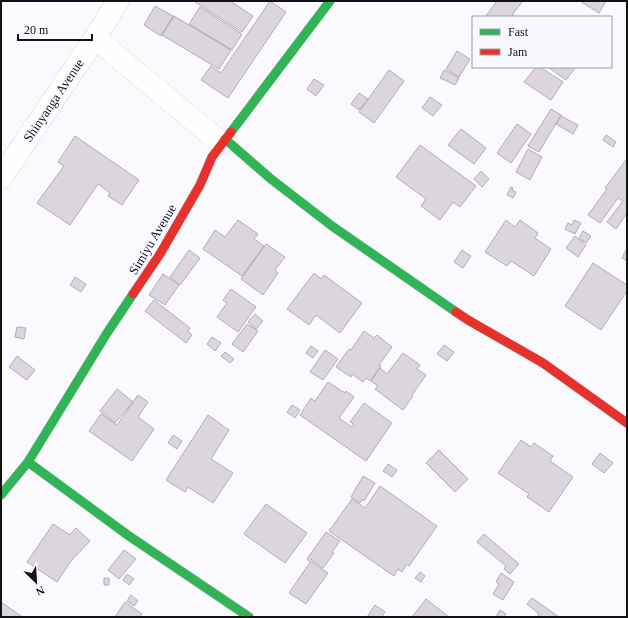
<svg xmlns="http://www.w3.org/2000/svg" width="628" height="618" font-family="'Times New Roman',serif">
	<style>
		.building { fill: #dcd5dc; stroke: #b0aeb2 }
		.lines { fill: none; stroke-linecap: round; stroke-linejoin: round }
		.street-casing { stroke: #d7d7da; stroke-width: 23 }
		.fast-casing { stroke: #d7d7da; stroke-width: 10 }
		.jam-casing { stroke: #d7d7da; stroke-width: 10 }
		.street { stroke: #fefeff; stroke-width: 22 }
		.fast { stroke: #30b455; stroke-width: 9 }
		.jam { stroke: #e5322d; stroke-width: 9 }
		.labels { text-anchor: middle; stroke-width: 4; stroke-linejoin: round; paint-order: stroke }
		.street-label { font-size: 13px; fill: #121215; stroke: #f8f8ff }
	</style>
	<rect width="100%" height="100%" fill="#f9f9fe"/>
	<path class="building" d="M195,1H230L253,16L242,32L195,2Z
		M270,1L286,12L228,98L201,80L211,66L221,73Z
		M497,1H523L512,15L515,17H485Z
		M580,1H606L599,13Z
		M155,6L173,16L161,36L144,25Z
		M200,7L242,34L232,50L189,24Z
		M174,16L231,50L219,69L162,35Z
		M457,51L470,59L459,77L446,69Z
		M536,67H540L563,82L551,100L524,82Z
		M548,67H576L566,80Z
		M389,70L404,81L374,123L359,112Z
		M444,70L459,78L455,85L440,78Z
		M314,79L324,85L316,96L307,89Z
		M359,93L368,99L359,110L351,104Z
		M430,97L442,105L433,116L422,108Z
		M551,109L561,115L539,152L528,146Z
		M561,116L578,125L573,134L556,124Z
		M517,124L531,134L511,163L497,153Z
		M461,129L486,148L474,164L448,145Z
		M606,135L616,142L613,147L603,140Z
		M75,136L139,180L122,205L108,196L110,193L98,184L70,225L37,203L64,166L58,162Z
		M420,145L476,186L460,207L453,202L440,220L421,206L426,199L396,177Z
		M528,149L542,157L530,180L516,172Z
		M626,160L627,161V213L616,229L607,222L623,201L618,198L600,223L588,215L607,189L605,188Z
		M481,171L489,179L482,187L474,179Z
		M511,187L513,188L512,190L516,192L513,198L507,195Z
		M238,220L258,234L254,239L264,246L242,276L203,249L215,230L225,237Z
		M506,220L515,227L520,220L538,233L535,238L551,249L534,276L511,261L507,266L485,252Z
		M574,220L581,223L575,234L565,229L568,223L572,225Z
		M583,231L591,236L586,243L579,238Z
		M575,236L586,245L578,257L566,248Z
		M266,244L285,257L275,270L278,273L263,295L241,279Z
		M189,250L200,258L180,285L170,277Z
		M462,250L471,256L463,268L454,262Z
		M626,250H627V261L622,258Z
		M593,263L627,285V291L601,330L565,306Z
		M314,273L321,279L324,275L362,303L340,333L316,315L309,325L287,309Z
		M163,274L179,285L165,305L149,295Z
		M75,277L86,284L81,292L70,285Z
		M231,289L256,307L238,332L217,317L227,303L223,300Z
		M154,300L190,328L188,331L192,335L186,343L145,311Z
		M255,314L263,321L256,329L248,322Z
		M247,324L258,331L243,352L232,344Z
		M17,327L26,328L24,339L15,337Z
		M364,331L374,338L377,335L392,347L379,365L381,366L370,381L366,378L363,382L352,374L351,377L336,367L349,349L351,350Z
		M212,337L221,343L215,351L207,344Z
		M444,345L454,352L447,361L437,354Z
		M311,346L318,351L313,358L306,353Z
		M325,350L338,359L323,380L310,372Z
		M225,352L234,359L230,363L221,356Z
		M403,353L420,365L417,369L426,375L412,395L413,396L403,410L375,389L378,386L371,381L380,368L387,374Z
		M17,356L35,370L27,380L9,367Z
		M328,382L345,393L346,391L354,397L339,418L352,427L354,424L350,422L364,403L392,423L366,461L300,415L311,398L315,401Z
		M117,389L133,402L115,423L100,411Z
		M138,395L148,402L138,417L154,429L132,461L89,431L101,414L117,425Z
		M292,405L300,410L295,418L287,412Z
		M208,415L229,430L211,459L233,473L213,503L188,487L185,492L166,480Z
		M173,435L182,441L177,449L168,443Z
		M521,440L531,447L534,443L553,456L550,461L573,477L549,512L527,497L529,494L498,473Z
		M439,450L468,479L455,492L426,463Z
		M600,453L613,463L604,473L592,464Z
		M388,464L397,470L392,477L383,471Z
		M363,476L375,483L364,501L362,499L360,503L351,497Z
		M380,486L437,526L409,566L407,564L402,572L398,569L394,576L329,531L352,499L365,508Z
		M266,504L307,533L285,563L244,534Z
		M53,524L70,535L76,528L90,541L71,561L57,582L27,562Z
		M326,532L340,541L332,552L334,553L323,568L311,559L309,561L307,559Z
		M484,534L519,564L510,574L504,569L506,566L477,542Z
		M124,550L136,559L119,579L108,570Z
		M311,561L328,573L306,604L289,593Z
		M420,572L425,576L421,582L415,578Z
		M501,573L514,582L503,600L493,594L499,584L496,582Z
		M127,574L134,579L129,585L123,580Z
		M104,578H109V585H104Z
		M131,595L138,601L134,606L127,601Z
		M532,598L559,617H537L539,614L527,604Z
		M426,599L449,617H412Z
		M1,602L21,616L20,617H1Z
		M125,602L142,614L139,617H115Z
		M375,605L385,612L382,617H367Z
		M500,610L506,614L504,617H496Z"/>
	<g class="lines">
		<defs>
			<path id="street" d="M95,38L221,143
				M1,178L95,38L118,1"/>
			<path id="fast" d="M231,132L330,1
				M225,139L271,179L332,226L456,312
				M28,462L129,536L249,617
				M1,495L28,462L107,333L133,294"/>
			<path id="jam" d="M133,294L160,254L200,185L212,157L231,132
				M456,312L468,320L543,363L627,423"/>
		</defs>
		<use href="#street" class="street-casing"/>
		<use href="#fast" class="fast-casing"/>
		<use href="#jam" class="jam-casing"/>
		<use href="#street" class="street"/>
		<use href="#fast" class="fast"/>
		<use href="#jam" class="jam"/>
	</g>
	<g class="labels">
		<g class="street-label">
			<text transform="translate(53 100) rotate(-56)" y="5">Shinyanga Avenue</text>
			<text transform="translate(152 239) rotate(-59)" y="5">Simiyu Avenue</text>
		</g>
	</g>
	<rect width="628" height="618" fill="none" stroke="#121215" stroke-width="4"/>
	<rect x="472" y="16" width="140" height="52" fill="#f8f8ff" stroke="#9c9ca1"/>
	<rect x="480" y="29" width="20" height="6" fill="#30b455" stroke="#9c9ca1"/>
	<text x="508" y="36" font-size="12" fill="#121215">Fast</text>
	<rect x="480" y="49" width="20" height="6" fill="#e5322d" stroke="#9c9ca1"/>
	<text x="508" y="56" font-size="12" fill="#121215">Jam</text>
	<g transform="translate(36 582) rotate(155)" stroke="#f8f8ff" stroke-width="3" paint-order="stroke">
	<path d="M0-3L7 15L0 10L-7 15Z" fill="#121215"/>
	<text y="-6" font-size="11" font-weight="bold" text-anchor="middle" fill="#121215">N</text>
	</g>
	<path d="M18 34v6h74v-6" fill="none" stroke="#121215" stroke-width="2"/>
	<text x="24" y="34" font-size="12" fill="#121215" stroke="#f8f8ff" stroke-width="3" paint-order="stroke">20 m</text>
</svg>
